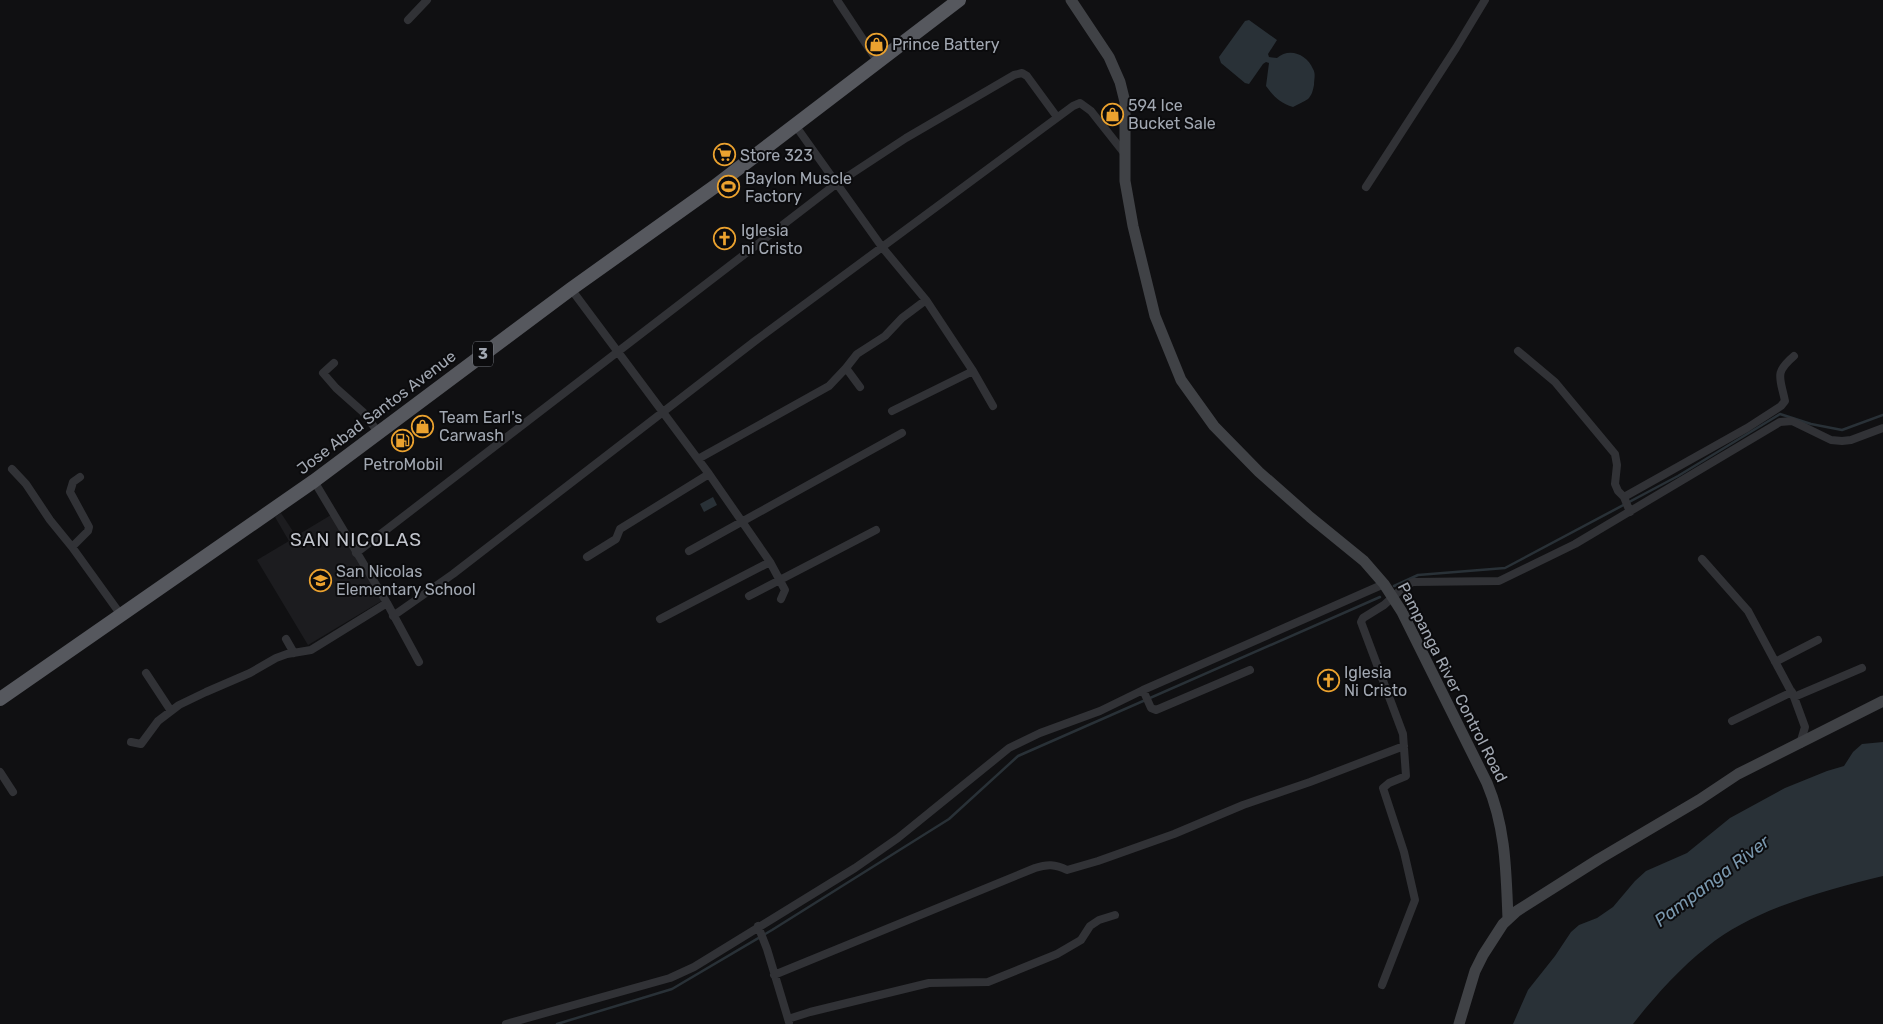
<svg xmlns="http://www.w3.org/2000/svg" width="1883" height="1024" font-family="Rubik,sans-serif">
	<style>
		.built { fill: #1c1c1f }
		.water { fill: #293137 }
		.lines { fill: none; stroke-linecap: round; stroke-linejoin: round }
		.stream { stroke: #293137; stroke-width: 2.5 }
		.minor { stroke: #313236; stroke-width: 8 }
		.secondary { stroke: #404246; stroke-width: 11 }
		.trunk { stroke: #56585e; stroke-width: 14 }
		.labels { text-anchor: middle; stroke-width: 4; stroke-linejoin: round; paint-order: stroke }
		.shield { fill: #0b0b0d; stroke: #757980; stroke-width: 1 }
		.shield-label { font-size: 15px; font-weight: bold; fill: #a2a8b2 }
		.poi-label { font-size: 16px; fill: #a2a8b2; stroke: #0b0b0d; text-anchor: start }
		.street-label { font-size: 16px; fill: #a2a8b2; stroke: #0b0b0d }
		.water-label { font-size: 18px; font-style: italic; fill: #7997ad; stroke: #0b0b0d }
		.quarter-label { font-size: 19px; letter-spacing: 1px; fill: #c3c6ce; stroke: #0b0b0d }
	</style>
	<rect width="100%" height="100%" fill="#101012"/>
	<path class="built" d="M281,513L296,536L331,515L383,600L308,645L257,560L289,541L275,517Z"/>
	<path class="water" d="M1249,20L1277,40L1268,54L1269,57L1277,58C1289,47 1307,54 1313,69C1316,74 1314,79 1314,85C1313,90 1312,95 1308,99C1304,102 1298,104 1293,107C1280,103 1274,97 1266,86L1269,63L1266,62L1263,64L1249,84L1245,83L1221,63L1219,57L1245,21Z
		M713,497L717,505L704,512L700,504Z
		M1883,742V876C1826,890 1753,909 1707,947C1679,969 1655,996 1633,1024H1513L1528,990L1555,956L1571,932L1579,925L1597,918L1613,907L1635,881L1646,871L1687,853L1730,818L1785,788L1827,771L1844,766L1853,752L1862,744Z"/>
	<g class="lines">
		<path class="stream" d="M1394,586L1418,575L1505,568L1678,476L1780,414L1811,424L1842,430L1883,415
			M557,1024L672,989L772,930L949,819L1018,756L1380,597"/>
		<path class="minor" d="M837,0L878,62
			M408,20L427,0
			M795,125L882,247L926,300L973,371L993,406
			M1366,187L1456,48L1485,0
			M571,289L709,474L770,562L785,590L781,599
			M1518,351L1555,382L1615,454L1617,465L1615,484L1618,491L1624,497L1630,512
			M334,363L323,373L336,388L363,412L378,432
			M860,387L846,368L857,354L885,336L902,318L926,300
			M892,411L973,371
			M698,459L829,386L846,368
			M12,469L26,484L50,520L72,547L121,615
			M314,481L387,603L419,662
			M1624,497L1747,428L1781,406L1785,401C1780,377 1774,373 1794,356
			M72,547L88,531L89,527L70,492L73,482L80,477
			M689,551L902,433
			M356,553L836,184L906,138L1014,75L1022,73L1027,76L1057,117
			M587,557L616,539L620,529L709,474
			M1702,559L1748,611L1794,697L1805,727L1800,744
			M749,596L876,530
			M393,616L453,574L755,341L1073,106L1080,103L1091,111L1125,154
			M660,619L770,562
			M286,639L294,653
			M1775,662L1818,640
			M146,673L171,711
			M1143,690L1151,708L1156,710L1250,670
			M1794,697L1862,668
			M1732,721L1792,692
			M131,742L141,744L158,721L179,705L206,692L250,673L276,658L287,654L311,650L387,603
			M0,772L13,792
			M758,926L767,949L789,1022
			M774,975L1035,868C1047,864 1055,864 1067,870L1098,861L1174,834L1243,805L1310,782L1404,746
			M1382,985L1415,900L1404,852L1383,788L1389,783L1406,776L1403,734L1361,622L1363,618L1384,605L1405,586L1413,582L1499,581L1575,544L1780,422L1792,421L1831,440L1842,441L1851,440L1883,428
			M788,1019L810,1012L929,983L988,982L1057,954L1081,940L1090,926L1099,920L1115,915
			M506,1024L670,978L694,967L855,868L898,838L1009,748L1040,733L1100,711L1143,690L1384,584"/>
		<path class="secondary" d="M1071,0L1109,57L1120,82L1125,102V181L1133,226L1155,316L1181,380L1214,426L1259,472L1310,517L1364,561L1384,584L1402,612L1487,783C1506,828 1506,871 1508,919
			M1459,1024L1475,971L1483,955L1503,924L1517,911L1599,859L1699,800L1738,774L1883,701"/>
		<path class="trunk" d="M0,699L314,481L571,289L714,187L959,0"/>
	</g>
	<defs>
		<symbol id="shop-ring" viewBox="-11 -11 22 22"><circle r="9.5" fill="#0b0b0d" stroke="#eba22f" stroke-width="1.5"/><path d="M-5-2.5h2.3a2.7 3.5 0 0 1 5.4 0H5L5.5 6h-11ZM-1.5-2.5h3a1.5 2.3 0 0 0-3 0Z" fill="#eba22f"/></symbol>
		<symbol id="supermarket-ring" viewBox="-11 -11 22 22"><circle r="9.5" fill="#0b0b0d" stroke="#eba22f" stroke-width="1.5"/><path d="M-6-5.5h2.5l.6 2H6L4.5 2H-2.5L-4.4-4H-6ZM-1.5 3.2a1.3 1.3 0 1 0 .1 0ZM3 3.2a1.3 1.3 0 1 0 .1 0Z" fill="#eba22f"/></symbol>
		<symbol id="stadium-ring" viewBox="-11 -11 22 22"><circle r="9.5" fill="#0b0b0d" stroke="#eba22f" stroke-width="1.5"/><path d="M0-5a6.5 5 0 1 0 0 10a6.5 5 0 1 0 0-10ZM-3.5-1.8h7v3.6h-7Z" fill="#eba22f"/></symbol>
		<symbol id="church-ring" viewBox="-11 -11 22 22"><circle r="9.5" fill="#0b0b0d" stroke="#eba22f" stroke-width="1.5"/><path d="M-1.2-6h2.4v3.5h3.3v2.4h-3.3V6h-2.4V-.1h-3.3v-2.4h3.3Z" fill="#eba22f"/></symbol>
		<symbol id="fuel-ring" viewBox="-11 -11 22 22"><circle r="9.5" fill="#0b0b0d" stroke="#eba22f" stroke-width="1.5"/><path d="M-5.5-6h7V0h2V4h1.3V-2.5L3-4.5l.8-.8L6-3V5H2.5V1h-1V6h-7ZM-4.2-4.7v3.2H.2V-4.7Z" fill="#eba22f"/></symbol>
		<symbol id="school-ring" viewBox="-11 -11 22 22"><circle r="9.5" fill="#0b0b0d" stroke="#eba22f" stroke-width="1.5"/><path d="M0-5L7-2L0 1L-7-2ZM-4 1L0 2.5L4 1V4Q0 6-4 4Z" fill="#eba22f"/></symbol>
	</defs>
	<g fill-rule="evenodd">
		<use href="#shop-ring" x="864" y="32" width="25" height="25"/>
		<use href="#shop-ring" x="1100" y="102" width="25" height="25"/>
		<use href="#supermarket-ring" x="712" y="142" width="25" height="25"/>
		<use href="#stadium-ring" x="716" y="174" width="25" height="25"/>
		<use href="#church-ring" x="712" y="226" width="25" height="25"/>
		<use href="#shop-ring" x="410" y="414" width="25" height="25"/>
		<use href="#fuel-ring" x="390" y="428" width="25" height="25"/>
		<use href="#school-ring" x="308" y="568" width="25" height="25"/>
		<use href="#church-ring" x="1316" y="668" width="25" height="25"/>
	</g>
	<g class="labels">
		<rect class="shield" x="473" y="341.5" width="20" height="25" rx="4"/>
		<g class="shield-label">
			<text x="483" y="359">3</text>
		</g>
		<g class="poi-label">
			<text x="892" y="50">Prince Battery</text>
			<text x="1128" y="111">594 Ice<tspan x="1128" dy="18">Bucket Sale</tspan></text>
			<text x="740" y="161">Store 323</text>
			<text x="745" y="184">Baylon Muscle<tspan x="745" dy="18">Factory</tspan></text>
			<text x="741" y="236">Iglesia<tspan x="741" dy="18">ni Cristo</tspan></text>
			<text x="439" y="423">Team Earl's<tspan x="439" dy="18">Carwash</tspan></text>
			<text x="403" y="470" text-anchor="middle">PetroMobil</text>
			<text x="336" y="577">San Nicolas<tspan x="336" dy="18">Elementary School</tspan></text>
			<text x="1344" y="678">Iglesia<tspan x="1344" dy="18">Ni Cristo</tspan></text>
		</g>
		<g class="street-label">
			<text transform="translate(376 412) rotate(-37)" y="6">Jose Abad Santos Avenue</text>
			<text transform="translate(1453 682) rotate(63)" y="6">Pampanga River Control Road</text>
		</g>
		<g class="water-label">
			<text transform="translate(1712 881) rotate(-37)" y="6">Pampanga River</text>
		</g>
		<g class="quarter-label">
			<text x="356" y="546">SAN NICOLAS</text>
		</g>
	</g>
</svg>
